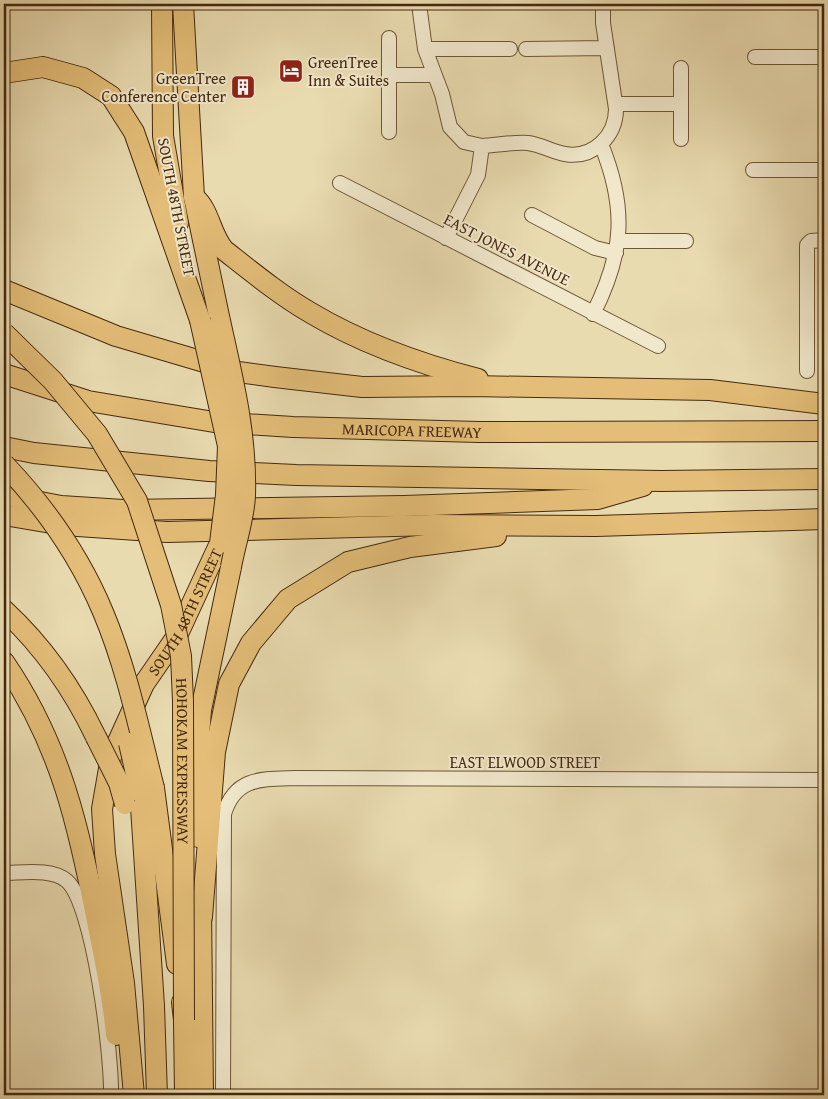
<svg xmlns="http://www.w3.org/2000/svg" width="828" height="1099" font-family="'Gentium Book Plus',serif">
	<style>
		.lines { fill: none; stroke-linecap: round; stroke-linejoin: round }
		.minor-casing { stroke: #6e5636; stroke-width: 16 }
		.highway-casing { stroke: #45290e; stroke-width: 22 }
		.minor { stroke: #f1e8cc; stroke-width: 14 }
		.highway { stroke: #e4be78; stroke-width: 20 }
		.highway-bridge-casing { stroke: #45290e; stroke-width: 22; stroke-linecap: butt }
		.highway-bridge { stroke: #e4be78; stroke-width: 20 }
		.labels { text-anchor: middle; stroke-width: 4; stroke-linejoin: round; paint-order: stroke }
		.poi-label { font-size: 16px; fill: #45290e; stroke: #f1e8cc; text-anchor: start }
		.street-label { font-size: 16px; fill: #45290e; stroke: #f1e8cc }
	</style>
	<rect width="100%" height="100%" fill="#e9dbb0"/>
	<filter id="stains"><feTurbulence type="fractalNoise" baseFrequency=".004" numOctaves="4"/><feColorMatrix values="0 0 0 0 .2 0 0 0 0 .09 0 0 0 0 .02 0 0 0 .5 -.17"/></filter>
	<radialGradient id="worn" r=".72"><stop offset=".6" stop-color="#630" stop-opacity="0"/><stop offset="1" stop-color="#630" stop-opacity=".3"/></radialGradient>
	<g class="lines">
		<defs>
			<path id="minor" d="M419,4L425,49L442,94L450,127L464,142L482,146L478,175L446,238
				M425,49H510
				M526,49L607,48
				M755,57H824
				M681,68V139
				M389,75H434
				M616,104H681
				M389,132V38
				M482,146C498,145 512,142 528,143C542,145 553,152 565,154C593,159 616,136 616,109L603,23V4
				M753,170H824
				M340,183L658,346
				M532,215L595,248L616,253
				M618,241H686
				M593,314C624,253 627,208 601,144
				M807,371V245L811,241L824,240
				M4,873C22,873 52,868 67,881C94,905 112,1057 111,1095
				M223,1095L224,814C235,777 262,779 295,778L824,780"/>
			<g id="highway">
				<path d="M162,4L163,136L178,223"/>
				<path d="M183,4L194,197L220,321"/>
				<path d="M4,73L43,67L83,78L111,96L134,132L200,320"/>
				<path d="M194,197C210,210 210,234 224,250C252,272 280,295 311,313C363,344 420,364 478,379"/>
				<path d="M4,290L116,336L238,372L275,377L362,387L471,386L710,390L824,404"/>
				<path id="s1" d="M4,374L88,401L214,422L293,427L479,432L824,431"/>
				<path d="M4,447L34,453L209,471L296,475L661,481L824,479"/>
				<path d="M4,495L61,506L123,510L404,506L598,499L643,486"/>
				<path d="M4,515L63,525L167,532L433,525L596,526L824,519"/>
				<path d="M4,610C43,646 73,689 96,737"/>
				<path d="M4,662C61,745 79,828 98,926C105,962 113,998 116,1035"/>
				<path d="M154,788L177,964"/>
				<path d="M140,792L154,1006L157,1095"/>
				<path d="M198,837L195,788L201,710L231,567"/>
				<path d="M201,903L203,1095"/>
				<path d="M202,917L215,752L229,684L251,643L288,599L348,562L410,547L496,536"/>
				<path d="M182,1002L184,1020L185,1095"/>
				<path id="s2" d="M134,1095L124,983L105,854L102,809L111,757L144,684L177,636L220,543"/>
			</g>
		</defs>
		<use href="#minor" class="minor-casing"/>
		<use href="#highway" class="highway-casing"/>
		<use href="#minor" class="minor"/>
		<use href="#highway" class="highway"/>
		<defs>
			<g id="highway-bridge">
				<path d="M200,320L228,446L226,495L220,543"/>
				<path d="M220,321C233,379 247,436 245,496C244,519 235,544 231,567"/>
				<path id="s3" d="M4,333L53,381L97,434L137,501L171,605L181,656L183,701L184,1020"/>
				<path d="M4,464C45,507 80,557 103,612C127,669 139,729 154,788"/>
				<path d="M96,737L119,783L125,804"/>
				<path d="M129,743L140,792"/>
			</g>
		</defs>
		<use href="#highway-bridge" class="highway-bridge-casing"/>
		<use href="#highway-bridge" class="highway-bridge"/>
	</g>
	<defs>
		<symbol id="hotel-square" viewBox="-11 -11 22 22"><rect x="-9" y="-9" width="18" height="18" rx="4" fill="#8f2418" stroke="#f1e8cc"/><path d="M-6-4.5h1.5V1H6V5H4.5V3h-9V5H-6ZM-4 0a1.8 1.8 0 1 1 3.6 0ZM.5 0V-2.5h3Q6-2.5 6 0Z" fill="#fff"/></symbol>
		<symbol id="building-square" viewBox="-11 -11 22 22"><rect x="-9" y="-9" width="18" height="18" rx="4" fill="#8f2418" stroke="#f1e8cc"/><path d="M-4-6H4V6H1V3H-1V6H-4ZM-2.5-4.3h1.7v1.8h-1.7ZM.8-4.3h1.7v1.8H.8ZM-2.5-1h1.7V.8h-1.7ZM.8-1h1.7V.8H.8Z" fill="#fff"/></symbol>
	</defs>
	<g fill-rule="evenodd">
		<use href="#hotel-square" x="277" y="57" width="28" height="28"/>
		<use href="#building-square" x="229" y="73" width="28" height="28"/>
	</g>
	<g class="labels">
		<g class="poi-label">
			<text x="308" y="68">GreenTree<tspan x="308" dy="18">Inn &amp; Suites</tspan></text>
			<text x="226" y="84" text-anchor="end">GreenTree<tspan x="226" dy="18">Conference Center</tspan></text>
		</g>
		<g class="street-label">
			<text transform="translate(177 207) rotate(79)" y="6">SOUTH 48TH STREET</text>
			<text transform="translate(507 249) rotate(27)" y="6">EAST JONES AVENUE</text>
			<text dy="6" stroke="none"><textPath href="#s1" startOffset="414">MARICOPA FREEWAY</textPath></text>
			<text dy="6" stroke="none"><textPath href="#s2" startOffset="504">SOUTH 48TH STREET</textPath></text>
			<text dy="6" stroke="none"><textPath href="#s3" startOffset="482">HOHOKAM EXPRESSWAY</textPath></text>
			<text x="525" y="768">EAST ELWOOD STREET</text>
		</g>
	</g>
	<rect width="828" height="1099" fill="none" stroke="#e9dbb0" stroke-width="20"/>
	<rect x="5" y="5" width="818" height="1089" fill="none" stroke="#45290e" stroke-width="2.5"/>
	<rect x="10" y="10" width="808" height="1079" fill="none" stroke="#45290e"/>
	<rect width="100%" height="100%" filter="url(#stains)"/>
	<rect width="100%" height="100%" fill="url(#worn)"/>
</svg>
